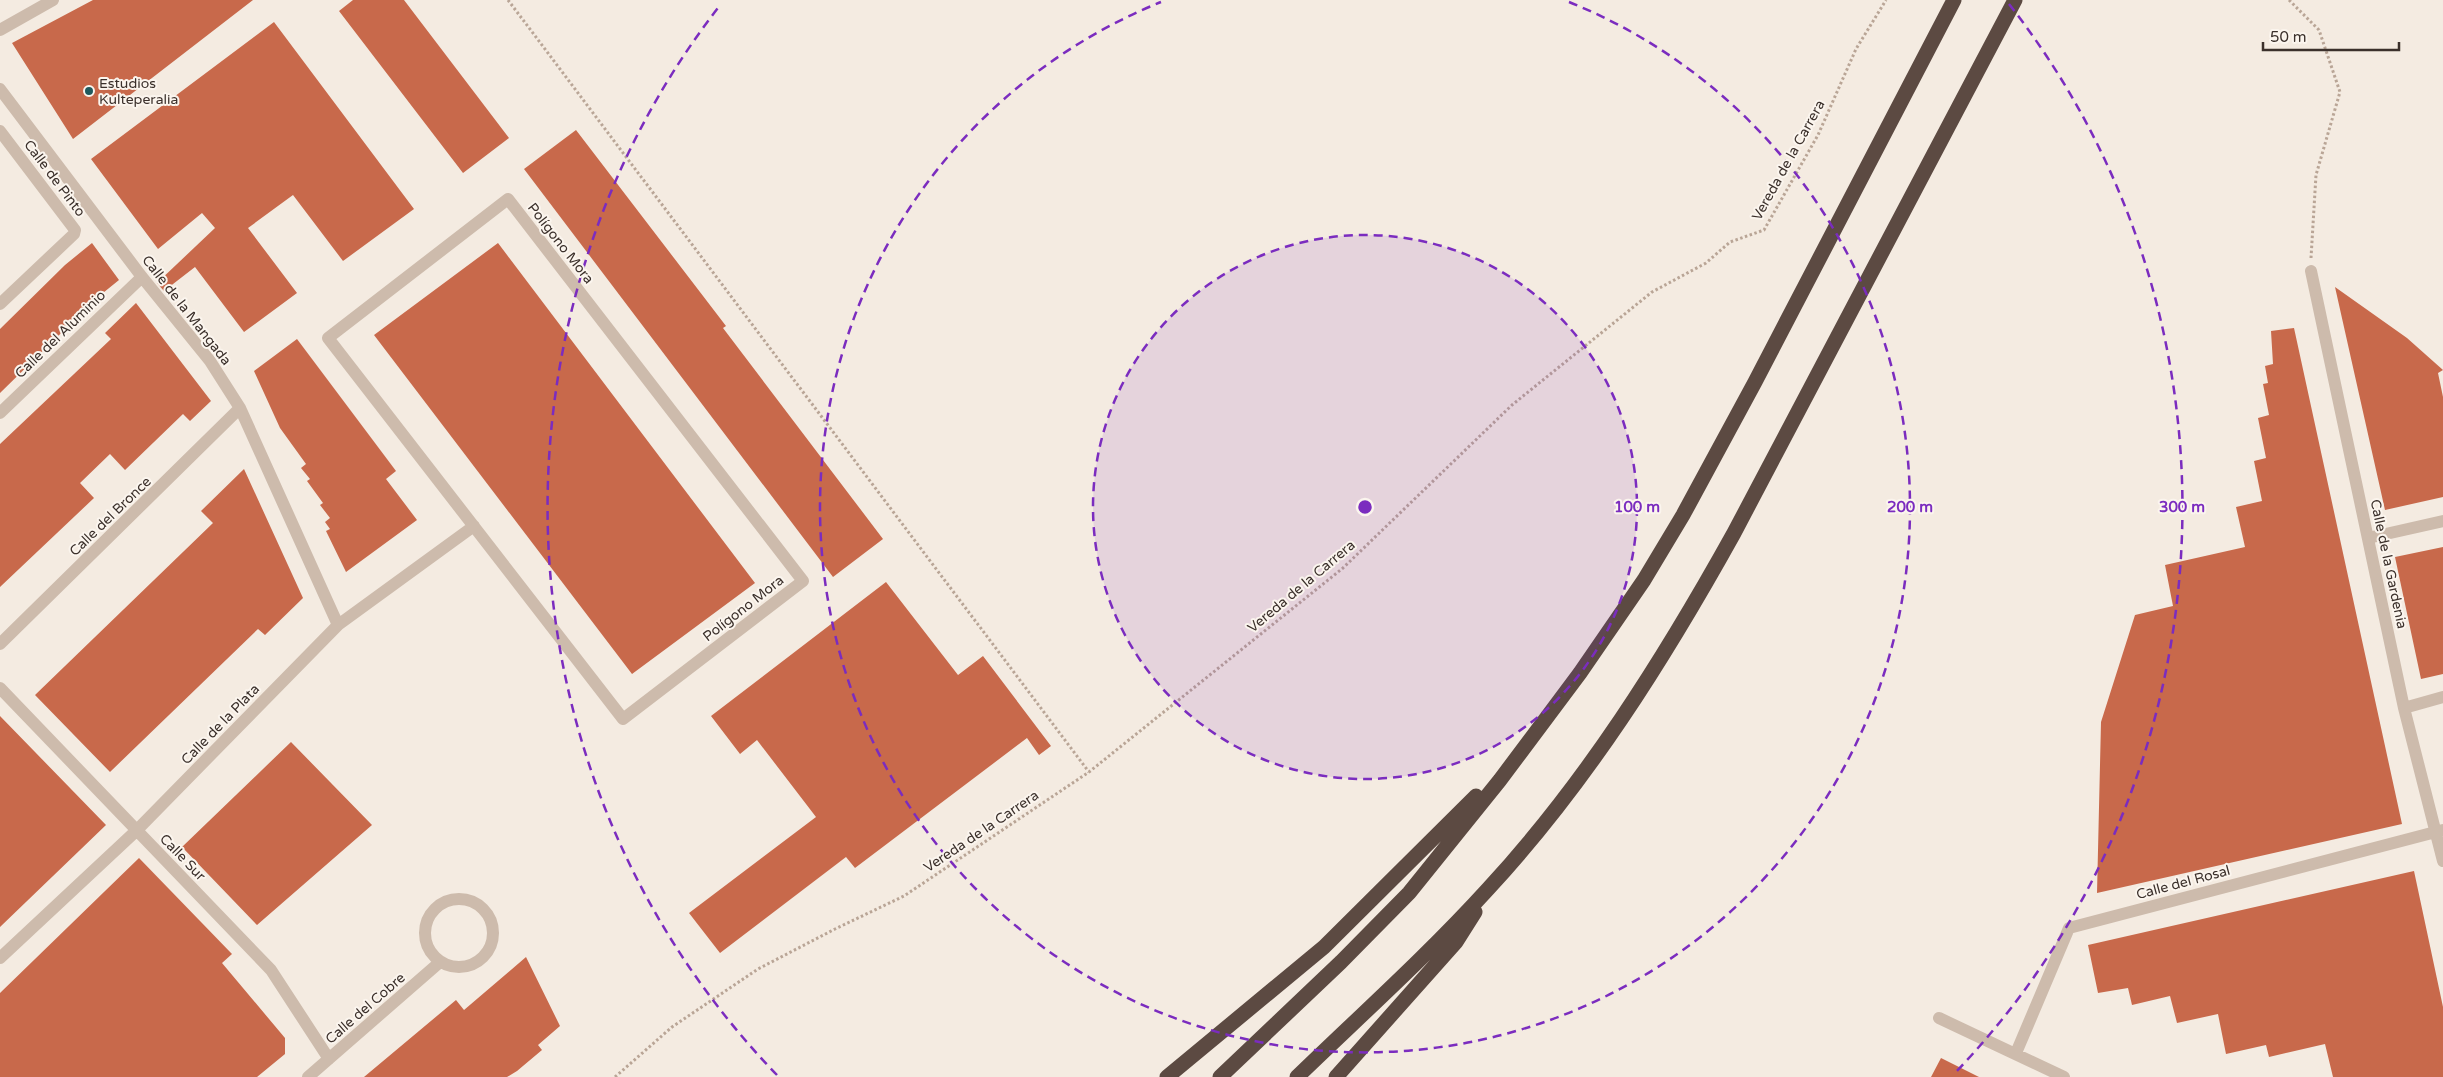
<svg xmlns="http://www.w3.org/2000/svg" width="2443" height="1077" font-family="'Varela Round',sans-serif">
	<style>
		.building { fill: #c8694b }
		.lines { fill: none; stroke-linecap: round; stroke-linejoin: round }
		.path { stroke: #b9a596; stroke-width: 3; stroke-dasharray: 2.5 2.5; stroke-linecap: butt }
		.street { stroke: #cdbbac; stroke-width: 12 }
		.highway { stroke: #5c4a42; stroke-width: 15 }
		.ring { fill: none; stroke: #7b2cbf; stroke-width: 2.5; stroke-dasharray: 9 6 }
		.poi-dot { fill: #1f5a5e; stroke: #fbf5ee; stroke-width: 2 }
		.labels { text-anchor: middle; stroke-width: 4; stroke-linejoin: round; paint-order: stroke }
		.poi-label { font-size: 14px; fill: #3b302b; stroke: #fbf5ee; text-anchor: start }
		.street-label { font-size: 14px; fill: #3b302b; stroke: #fbf5ee }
		.centre { fill: #7b2cbf; stroke: #fbf5ee; stroke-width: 2.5 }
		.ring-label { font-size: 15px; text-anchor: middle; font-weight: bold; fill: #7b2cbf; stroke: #fbf5ee; stroke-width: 4; stroke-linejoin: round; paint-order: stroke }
	</style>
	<rect width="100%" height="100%" fill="#f4ebe1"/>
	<path class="building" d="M93,0H253L73,139L12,43Z
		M353,0H404L509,138L463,173L339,11Z
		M274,22L414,209L343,261L293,195L248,228L297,293L244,332L195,267L164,291L157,283L215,228L202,213L158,249L91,159Z
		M576,130L726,326L723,328L883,539L833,577L524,169Z
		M92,243L119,280L98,297L0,393V329L65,265Z
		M498,243L755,583L632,674L374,335Z
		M2335,287L2407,338L2443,370L2438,373L2443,397V497L2385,510Z
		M136,303L211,401L190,421L183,414L125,470L110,454L80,483L94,498L0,587V444L111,339L105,333Z
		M2294,328L2402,824L2097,893L2101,722L2135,615L2173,606L2165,565L2245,547L2236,507L2262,501L2254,461L2266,458L2258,418L2269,415L2263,384L2268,383L2265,366L2273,364L2271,331Z
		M297,339L396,471L386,479L417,520L346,572L326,531L330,529L325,522L330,518L320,505L323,503L307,481L310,479L301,468L306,464L280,428L254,371Z
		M244,469L303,598L265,635L258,629L110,772L35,695L213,523L201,511Z
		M2443,547V674L2421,679L2395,557Z
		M886,582L958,675L983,656L1051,746L1039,755L1027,738L855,868L846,857L720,953L689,913L816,817L757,740L740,754L711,716Z
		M0,716L106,825L0,927Z
		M291,742L372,825L257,925L182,847Z
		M139,858L232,954L222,963L285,1038V1054L257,1077H0V993Z
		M2414,871L2443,1007V1077H2333L2325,1044L2269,1057L2266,1045L2226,1054L2218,1014L2177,1023L2170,996L2132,1005L2128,988L2098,993L2088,945Z
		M526,957L560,1026L538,1045L542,1050L517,1071L507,1077H364L456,1000L464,1010Z
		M1941,1058L1979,1077H1931Z"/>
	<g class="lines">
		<path class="path" d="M508,0L1089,772
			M2289,0L2319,30L2340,92L2316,175L2311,258
			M615,1077L672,1027L758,969L835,929L904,896L1089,772L1343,568L1512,405L1652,292L1706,263L1730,242L1764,230L1818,135L1856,49L1886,0"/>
		<path class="street" d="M0,30L53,0
			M0,89L142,277L210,361L240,408L338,625
			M0,131L75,230L74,234L0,304
			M508,199L803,581L623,719L328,338Z
			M2311,271L2404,708L2443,861
			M0,413L142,277
			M2368,538L2443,521
			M0,644L240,408
			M0,688L271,970L329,1059
			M2404,708L2443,697
			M425 933a34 34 0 1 1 68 0a34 34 0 1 1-68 0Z
			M0,958L136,831L338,625L474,526
			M1939,1018L2064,1077
			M2016,1053L2069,928L2443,830
			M308,1077L440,962"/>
		<path class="highway" d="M1167,1077L1324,947L1476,796
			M1220,1077L1341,962L1409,893L1500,780L1580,673L1644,580L1683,515L1755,382L1954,0
			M1297,1077C1361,1015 1428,955 1488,889C1586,783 1664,659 1734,533L2015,0
			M1336,1077L1456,942L1475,912"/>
	</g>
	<circle cx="1365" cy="507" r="272" fill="#7b2cbf" fill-opacity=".12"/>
	<g class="ring">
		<circle cx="1365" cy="507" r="272"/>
		<path d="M1569 2A545 545 0 1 1 1161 2"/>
		<path d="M777 1075A817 817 0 0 1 721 4M2009 4A817 817 0 0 1 1953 1075"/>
	</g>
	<circle class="poi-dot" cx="89" cy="91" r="5"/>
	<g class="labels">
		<g class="poi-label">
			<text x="99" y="88">Estudios<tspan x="99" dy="16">Kulteperalia</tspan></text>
		</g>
		<g class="street-label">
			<text transform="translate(1788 160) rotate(-61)" y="5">Vereda de la Carrera</text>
			<text transform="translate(55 178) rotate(53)" y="5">Calle de Pinto</text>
			<text transform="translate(561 243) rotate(52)" y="5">Polígono Mora</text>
			<text transform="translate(187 310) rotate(52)" y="5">Calle de la Mangada</text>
			<text transform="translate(60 334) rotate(-44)" y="5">Calle del Aluminio</text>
			<text transform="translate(110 516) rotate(-44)" y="5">Calle del Bronce</text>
			<text transform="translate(2389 564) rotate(78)" y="5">Calle de la Gardenia</text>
			<text transform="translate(1301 586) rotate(-40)" y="5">Vereda de la Carrera</text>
			<text transform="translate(743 608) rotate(-38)" y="5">Polígono Mora</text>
			<text transform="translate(220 724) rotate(-46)" y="5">Calle de la Plata</text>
			<text transform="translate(981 831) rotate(-34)" y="5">Vereda de la Carrera</text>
			<text transform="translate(183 857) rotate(46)" y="5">Calle Sur</text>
			<text transform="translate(2183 882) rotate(-15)" y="5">Calle del Rosal</text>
			<text transform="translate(365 1008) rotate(-41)" y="5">Calle del Cobre</text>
		</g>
	</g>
	<circle cx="1365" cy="507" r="8" class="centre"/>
	<g class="ring-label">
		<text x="1637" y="512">100 m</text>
		<text x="1910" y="512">200 m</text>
		<text x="2182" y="512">300 m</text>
	</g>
	<path d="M2263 42v8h136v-8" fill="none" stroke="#3b302b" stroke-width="2.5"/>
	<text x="2270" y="42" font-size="15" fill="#3b302b" stroke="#fbf5ee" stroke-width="4" paint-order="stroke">50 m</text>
</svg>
